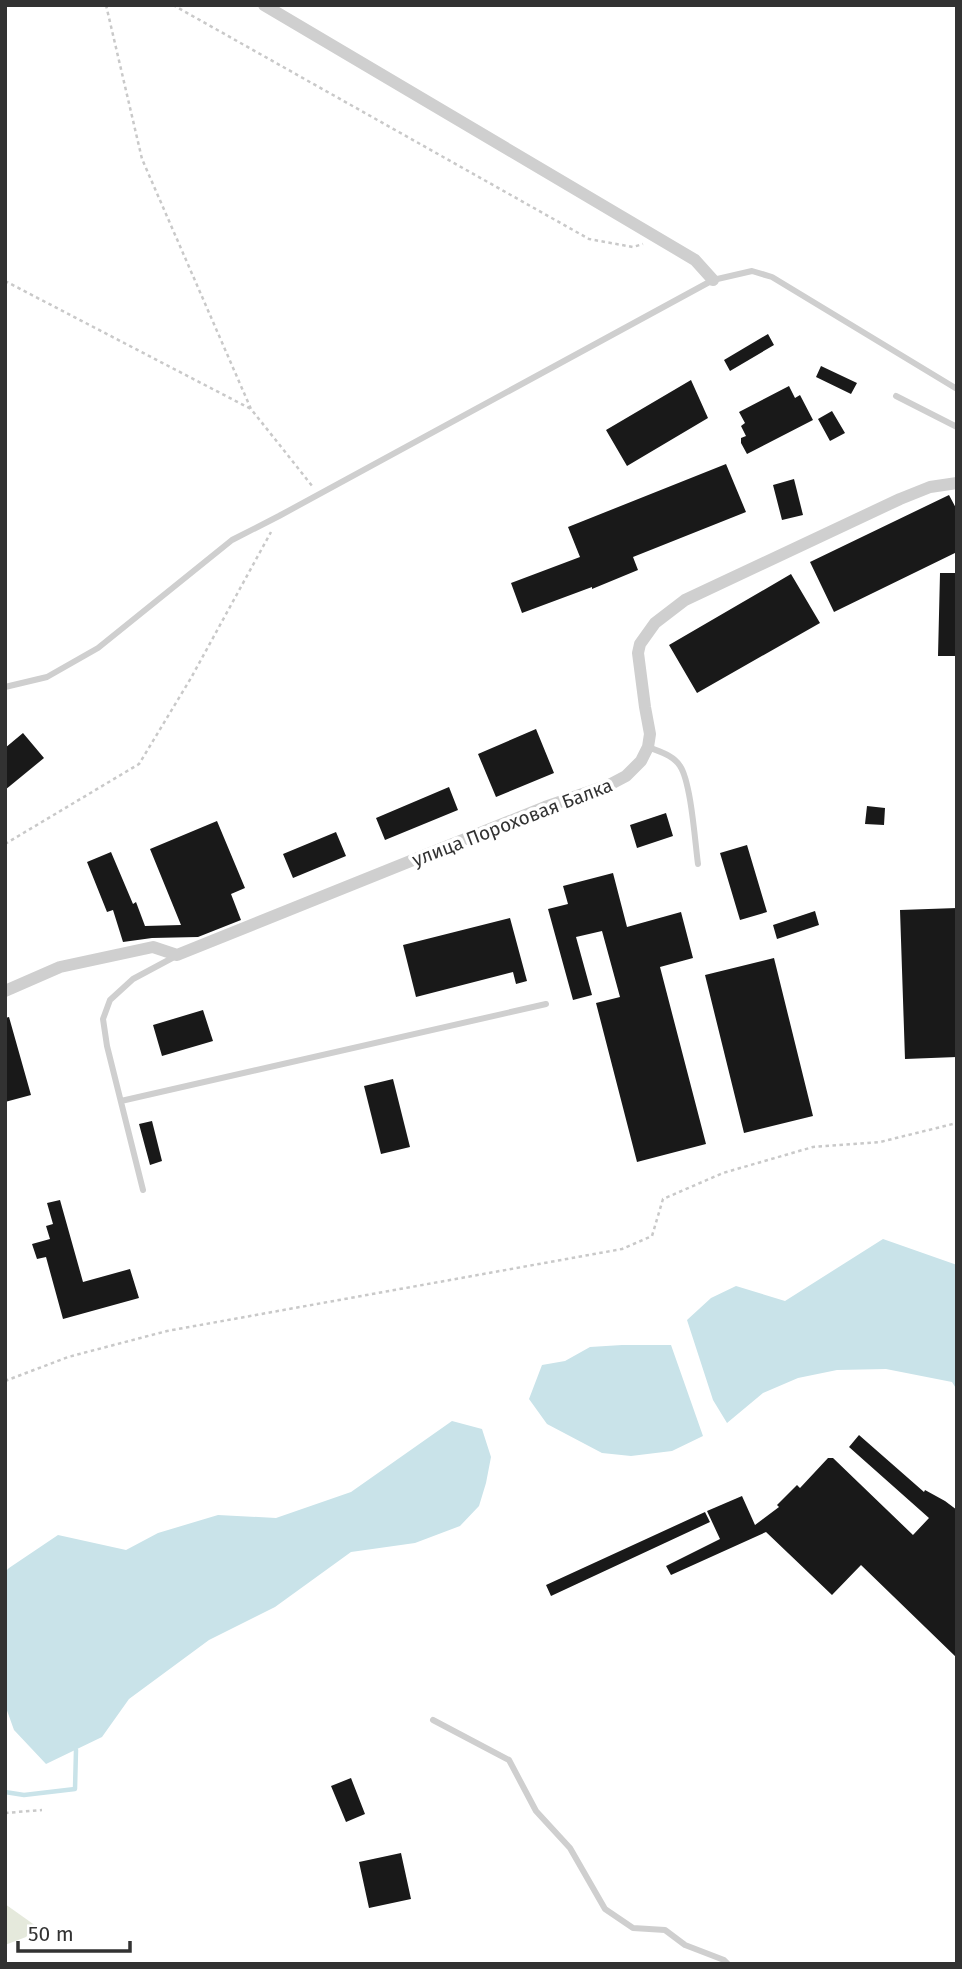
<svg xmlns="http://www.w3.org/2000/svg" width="962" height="1969" font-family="'Fira Sans',sans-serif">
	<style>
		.green { fill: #e5e9dc }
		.water { fill: #c9e3e9 }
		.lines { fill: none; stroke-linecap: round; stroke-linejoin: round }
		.stream { stroke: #c9e3e9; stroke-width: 4.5 }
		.building { fill: #191919 }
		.path { stroke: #c9c9c9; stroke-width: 2.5; stroke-dasharray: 3.5 3.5; stroke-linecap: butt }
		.service { stroke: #cfcfcf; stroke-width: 6 }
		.minor { stroke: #cfcfcf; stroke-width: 12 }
		.labels { text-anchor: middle; stroke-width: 7; stroke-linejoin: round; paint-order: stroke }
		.street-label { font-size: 19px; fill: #323232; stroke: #fff }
	</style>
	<rect width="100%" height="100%" fill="#fff"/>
	<path class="green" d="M5,1904L36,1926L26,1937L5,1945Z"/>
	<path class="water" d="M883,1239L957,1265V1390L952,1382L886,1369L837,1370L798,1378L763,1393L727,1423L713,1400L687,1320L711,1298L736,1286L785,1301Z
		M622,1345H671L703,1436L672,1451L631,1456L602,1453L547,1424L529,1399L542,1365L565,1361L590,1347Z
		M452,1421L482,1429L491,1457L486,1483L479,1506L460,1526L415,1543L351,1552L275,1607L209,1640L129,1699L102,1737L46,1764L14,1730L5,1705V1572L9,1568L58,1535L126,1550L158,1533L218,1515L276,1518L351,1492Z"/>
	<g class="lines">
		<path class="stream" d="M5,1792L24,1795L75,1789L76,1750"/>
	</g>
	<path class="building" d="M768,334L774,345L730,371L724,360Z
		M821,366L857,383L851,394L816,377Z
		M691,380L708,418L627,466L606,430Z
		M789,386L795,398L800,395L813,420L747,454L741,443V438L746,436L741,426L745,423L739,412Z
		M832,411L845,433L830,441L818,419Z
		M726,464L746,512L633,557L638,570L592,589V587L522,613L511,583L580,557L568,527Z
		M794,479L803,515L782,520L773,485Z
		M949,495L957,510V552L834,612L810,562Z
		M940,573H957V656H938Z
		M791,574L820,623L697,693L669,645Z
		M536,729L554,773L496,797L478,754Z
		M23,733L44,758L5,790V748Z
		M449,787L458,810L385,840L376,818Z
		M867,806L885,808L884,825L865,824Z
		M666,813L673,836L637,848L630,825Z
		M217,821L245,888L231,894L241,920L198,937L152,938L123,942L113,910L107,912L87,862L111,852L133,904L136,902L145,926L181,925L150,849Z
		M336,832L346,856L293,878L283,854Z
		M747,845L767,912L740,920L720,853Z
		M613,873L627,927L681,912L693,958L660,967L706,1144L637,1162L596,1003L620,997L602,931L576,937L592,995L573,1000L548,909L568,904L563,886Z
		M957,908V1057L905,1059L900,910Z
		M815,911L819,925L777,939L773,925Z
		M510,918L527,981L516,984L513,972L416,997L403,945Z
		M774,958L813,1116L744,1133L705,975Z
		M203,1010L213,1041L162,1056L153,1025Z
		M9,1017L31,1095L5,1102V1018Z
		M393,1079L410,1147L381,1154L364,1086Z
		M152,1121L162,1161L150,1165L139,1124Z
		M60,1200L83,1282L130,1269L139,1298L63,1319L46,1257L37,1259L32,1244L50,1239L46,1226L53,1224L47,1203Z
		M859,1435L924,1492L925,1490L945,1501L957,1510V1658L861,1565L832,1595L766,1532L671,1575L666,1566L720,1539L707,1511L742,1496L755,1525L779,1507L777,1505L797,1485L800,1488L828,1458H833L913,1535L929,1518L849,1447Z
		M705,1512L710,1522L551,1596L546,1585Z
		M351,1778L365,1814L346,1822L331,1786Z
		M401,1853L411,1899L369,1908L359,1862Z"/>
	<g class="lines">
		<path class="path" d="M106,5L142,159L251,409L313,487
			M173,5L589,239L633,247L643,244
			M5,281L251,409
			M5,844L139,764L191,678L271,532
			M5,1381L68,1357L167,1331L622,1249L652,1236L663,1199L723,1173L813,1147L880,1142L957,1123
			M5,1813L42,1810"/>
		<path class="service" d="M896,396L957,427
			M5,687L47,677L98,648L232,540L279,516L713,280L752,271L772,277L957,389
			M648,747C660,752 673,755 680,766C691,782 695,842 698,864
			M121,1101L546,1004
			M143,1190L107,1046L103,1019L110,1000L133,979L176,956
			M433,1720L509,1760L536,1811L570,1848L605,1909L633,1928L665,1930L685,1945L724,1960L728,1964"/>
		<path class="minor" d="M264,5L695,260L713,280
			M5,991L60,967L153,947L177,955L545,807L609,785L626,776L641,761L648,747L650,734L645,707L638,653L640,644L655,623L685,600L900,499L930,487L957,483"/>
	</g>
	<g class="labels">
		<g class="street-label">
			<text transform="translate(512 822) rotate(-21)" y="7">улица Пороховая Балка</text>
		</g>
	</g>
	<rect width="962" height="1969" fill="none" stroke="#323232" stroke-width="14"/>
	<path d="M18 1941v10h112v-10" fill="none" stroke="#323232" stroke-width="3.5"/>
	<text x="28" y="1941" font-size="21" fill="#323232" stroke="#ffffff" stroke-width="5" paint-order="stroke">50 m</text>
</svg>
